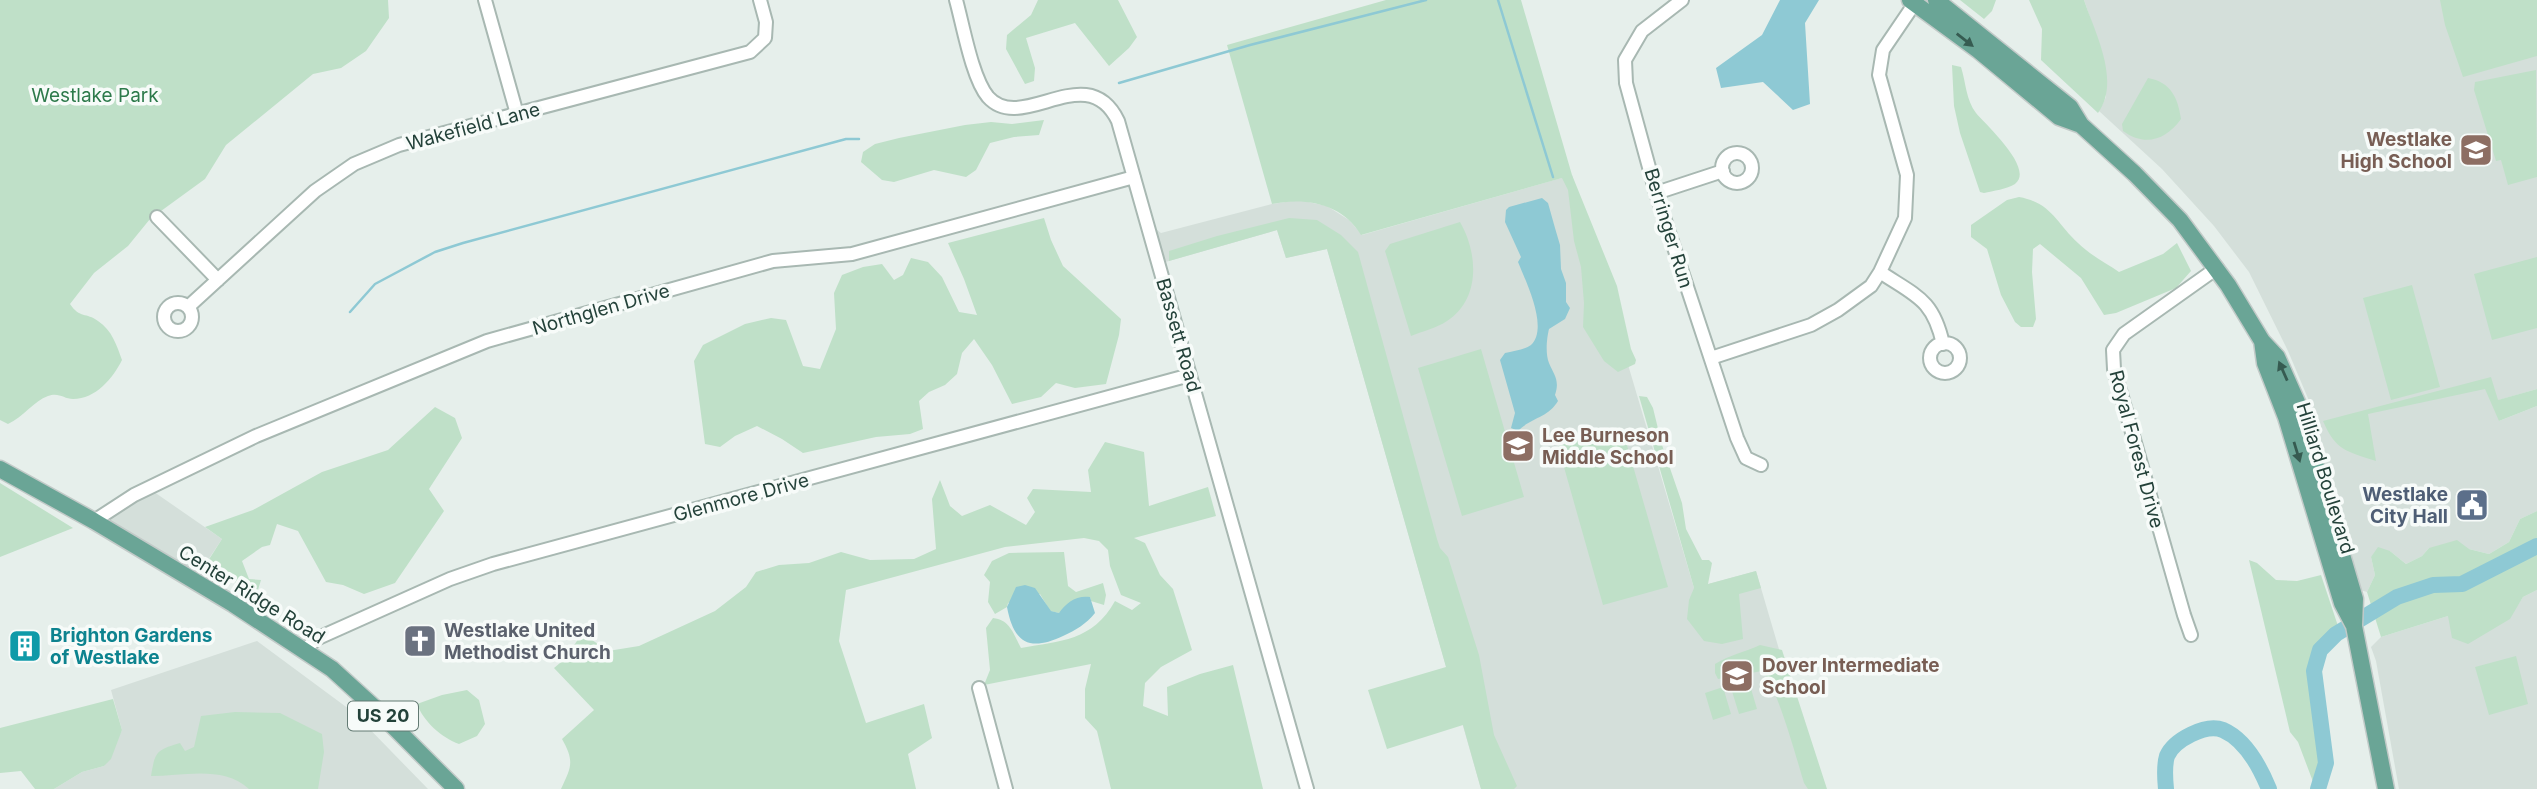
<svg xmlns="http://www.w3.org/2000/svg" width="2537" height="789" font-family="Inter,sans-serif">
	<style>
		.built { fill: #d4dfda }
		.green { fill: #bfe0c8 }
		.water { fill: #8ec9d4 }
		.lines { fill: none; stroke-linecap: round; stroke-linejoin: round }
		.stream { stroke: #8ec9d4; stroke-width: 2.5 }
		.river { stroke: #8ec9d4; stroke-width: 16 }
		.minor-casing { stroke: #a8b8b2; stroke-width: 16 }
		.major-casing { stroke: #c2cac8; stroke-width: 19 }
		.minor { stroke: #fff; stroke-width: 12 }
		.major { stroke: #6aa596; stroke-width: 16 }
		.oneway { fill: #365b51 }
		.labels { text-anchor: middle; stroke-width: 7; stroke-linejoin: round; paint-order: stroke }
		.shield { fill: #f7fbf9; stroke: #637a73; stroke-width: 2 }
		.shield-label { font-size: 18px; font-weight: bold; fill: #24423a }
		.park-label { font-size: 19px; fill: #2d7a4b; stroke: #f7fbf9 }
		.street-label { font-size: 19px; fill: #24423a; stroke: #f7fbf9 }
		.education-label { font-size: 19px; font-weight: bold; fill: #785e54; stroke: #f7fbf9; text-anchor: start }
		.service-label { font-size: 19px; font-weight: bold; fill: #4e5e75; stroke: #f7fbf9; text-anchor: end }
		.worship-label { font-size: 19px; font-weight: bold; fill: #5b616d; stroke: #f7fbf9; text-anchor: start }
		.culture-label { font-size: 19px; font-weight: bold; fill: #0d838f; stroke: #f7fbf9; text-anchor: start }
	</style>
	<rect width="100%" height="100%" fill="#e6efeb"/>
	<path class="built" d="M2084,0H2537V389L2499,400V421L2537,406V511L2520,519L2509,542L2489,554L2469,549L2429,548L2422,556L2406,564L2390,551L2371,557L2375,575L2367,592L2357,589L2311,424L2318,422L2288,351L2249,272L2214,226L2162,169L2099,111L2106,97L2099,44Z
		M1572,175L1694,588L1756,571L1820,789H1481L1327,249L1286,258L1277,230L1162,263L1152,226L1161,233L1272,204L1299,200L1327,206L1349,220L1362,235Z
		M144,485L222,539L196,578L94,517Z
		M2537,590V789H2399L2376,661L2371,647L2381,637L2448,616L2509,619L2523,597Z
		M257,641L353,712L428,789H54L82,772L104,766L122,730L111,690Z"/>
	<path class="green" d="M0,0H388L389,18L366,51L341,68L313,74L226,145L205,179L150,219L128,246L94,273L70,304C80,319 86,312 98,321C112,330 117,346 122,360C113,378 96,399 73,399C64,399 59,392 48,396C34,401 23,417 8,424L0,420Z
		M1038,0H1118L1137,37L1129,48L1109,66L1075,23L1026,38L1035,68L1034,81L1025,84L1006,49L1007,35L1031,15Z
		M1386,0H1521L1572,175L1617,286L1631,349L1636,360L1635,364L1618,372L1604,361L1583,327L1584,303L1581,267L1574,241L1568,190L1562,178L1361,235C1342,203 1305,197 1272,204L1227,45Z
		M1960,0H1996L1992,11L1984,19Z
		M2029,0H2084C2095,33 2121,81 2098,113L2041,60L2042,29Z
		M2440,0H2537V56L2463,77L2445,25Z
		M1952,65L1961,67C1966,83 1966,100 1976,113C1986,125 2035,169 2015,184C2007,189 1993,191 1984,193L1980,192L1960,133L1954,106Z
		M2536,70L2537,177L2508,185L2501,160L2496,161L2474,90L2475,82Z
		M2148,78C2171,82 2178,98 2181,119C2166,140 2145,147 2123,131L2122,124Z
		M1044,120L1039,135L1014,137L990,143L976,170L966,177L934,170L894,182L882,180L861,162L863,152L875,144L899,138L965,125L991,122L1012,124Z
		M2019,197C2052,203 2056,223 2078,243C2090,255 2106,263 2119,272L2163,254L2177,243L2191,271L2176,288L2116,313L2104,315L2081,278L2040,244L2033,249L2032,272L2036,319L2033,327H2021L2015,322L2001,295L1987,249L1971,237V225L2007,200Z
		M1044,218L1051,240L1063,266L1121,319L1119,335L1106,384L1075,388L1056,383L1041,397L1012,404L992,365L974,339L962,353L957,374L945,385L929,392L919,401L923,429L910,434L876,437L803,453L782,439L757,426L735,436L720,447L705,444L694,361L703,345L745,324L771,318L786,320L803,366L820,369L836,329L834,293L842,275L863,267L882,264L894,280L903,275L911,258L928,262L942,277L959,312L977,315L964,279L948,243Z
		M1289,218L1317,220L1341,235L1358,252L1437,539L1440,548L1448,557L1479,655L1494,735L1517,786L1514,789H1481L1463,725L1387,749L1368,690L1446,667L1327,249L1286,258L1277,230L1169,261V251L1217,236Z
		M1460,222C1478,253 1481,299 1447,321C1437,328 1423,331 1411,336L1385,251L1390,244Z
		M2537,257V328L2492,340L2474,274Z
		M2412,285L2440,387L2391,400L2363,298Z
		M1481,349L1524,497L1462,516L1418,368Z
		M2491,377L2498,400L2537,389V406L2499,421L2485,389L2368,414L2376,461C2346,451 2336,451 2323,421Z
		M1639,396L1647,397L1653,408L1662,445L1682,503L1686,529L1702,560H1709L1712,563L1708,584L1756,571L1761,588L1739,594L1743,639L1722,644L1704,641L1687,619L1689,600L1694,588Z
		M435,407L455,418L462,438L429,489L444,511L395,583L364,594L343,585L326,582L298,531L277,524L270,545L262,547L242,561L249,579L261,580L257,593L245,589L206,564L222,539L205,527L253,510L322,472L388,450Z
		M1622,428L1668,587L1603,605L1558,446Z
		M1105,442L1144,452L1149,506L1208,487L1216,516L1134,538L1145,543L1160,575L1173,589L1192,650L1161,667L1145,683L1143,706L1168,716L1167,687L1200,674L1233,665L1263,789H1111L1097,731L1085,718V689L1091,664L984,685L990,670L986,628L993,618C1010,620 1013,633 1021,648C1060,641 1093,641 1115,601L1132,610L1141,603L1121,595L1110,566L1108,550L1099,541L1084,538L1005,547L846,590L839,641L866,723L924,704L932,738L908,754L916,789H561C571,767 575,762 562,739L594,710L554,668L566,658L582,633L608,651L639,646L715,611L746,587L756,572L779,565L809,563L841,552L870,560L914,559L936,549L932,499L940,480L950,506L962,516L990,505L1026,525L1035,512L1027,498L1033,489L1091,492L1088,470Z
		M0,483L73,528L0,557Z
		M2537,511V590L2523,597L2510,619L2468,644L2452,638L2448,616L2381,637L2367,592L2375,575L2371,557L2378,547L2390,551L2406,564L2422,556L2429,548L2457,540L2469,549L2489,554L2509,542L2520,519Z
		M1064,552L1068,586L1076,592L1103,583L1106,595L1104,605L1091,601L1090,597L1059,613L1050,611L1040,594L1008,603L1007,607L995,614L988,602L990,582L984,575L992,561L1009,553Z
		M2249,560L2257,563L2276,580L2297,581L2321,575L2338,626L2336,634L2320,650L2314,671L2326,763L2321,785L2315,787L2298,742L2290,732Z
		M1760,645L1782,650L1827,789H1808L1804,783C1797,760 1776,683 1762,671L1718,679L1715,673V664C1729,655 1745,652 1760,645Z
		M2516,656L2528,704L2489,715L2475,667Z
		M1749,682L1757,709L1739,714L1731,688Z
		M1723,687L1731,714L1713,720L1705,693Z
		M467,690L479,700L485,724L477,736L459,744C442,738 423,721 417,704L442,695Z
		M113,699L122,730L111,759L104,766L82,772L54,789H35L21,771L0,773V728Z
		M235,712L280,713L322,734L324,752L318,789H249C223,765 183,776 151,776C155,752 156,750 180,743L185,751L194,747L201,716Z"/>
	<path class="water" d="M1780,0H1819L1805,23L1810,104L1793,110L1763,82L1721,88L1716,68L1762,35Z
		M1542,198L1548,203L1555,228L1560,245L1561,269L1566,283V302L1570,308L1565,319L1549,329C1547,337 1545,353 1549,363C1554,375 1560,380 1555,395L1558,401C1548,418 1530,418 1518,431L1511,428L1515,413L1500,360L1505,353C1513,351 1524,350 1531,345C1549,328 1526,282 1518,262L1521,257L1505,222L1506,210L1509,207Z
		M1025,585L1035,588L1051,611L1059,613C1066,603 1076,595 1090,597L1095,613C1086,624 1076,630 1063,636C1031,651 1014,645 1007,607L1016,587Z"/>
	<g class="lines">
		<path class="stream" d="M1498,0L1553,177
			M1119,83L1250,45L1426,0
			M350,312L375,284L435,252L463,243L846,139H859"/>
		<path class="river" d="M2166,789C2165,779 2164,766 2167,756C2174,740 2206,723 2223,730C2246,740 2260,767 2269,789
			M2318,789L2326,763L2314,671L2320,650L2336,634L2397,597L2433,585L2462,584L2537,546"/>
		<defs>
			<path id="minor" d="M485,0L517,114
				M956,0C963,25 972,78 988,97C1022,135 1087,57 1118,121L1307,789
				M1682,0L1642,31L1625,60L1626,83L1656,193L1737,438L1746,458L1761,465
				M1722 168a15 15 0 1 1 30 0a15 15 0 1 1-30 0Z
				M1656,193L1723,171
				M157,217L218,280
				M1880,272C1916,296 1933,299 1943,344
				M164 317a14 14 0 1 1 28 0a14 14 0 1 1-28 0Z
				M188,307L315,191L354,164L399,145L750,52L765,38L766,22L760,0
				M1930 358a15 15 0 1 1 30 0a15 15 0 1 1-30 0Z
				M1711,358L1811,325L1838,310L1871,286L1880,272L1905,218L1907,175L1879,75L1883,50L1917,0
				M94,521L134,495L256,436L487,341L773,261L852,254L1134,177
				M2191,635L2184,615L2114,369L2113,350L2124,334L2217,268
				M304,651L316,639L450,579L493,564L1190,375
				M979,688L1006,789"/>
			<path id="major" d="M1910,0L1978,50L2059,117L2081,125
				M1936,0L2070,107L2081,125L2135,174L2180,220L2228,285L2262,341L2277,357L2297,402L2355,599L2354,626L2386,789
				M2262,341L2265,363L2286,417L2342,603L2353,624
				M0,469L94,521L233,604L332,669L376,709L456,789"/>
		</defs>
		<use href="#minor" class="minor-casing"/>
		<use href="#major" class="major-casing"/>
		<use href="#minor" class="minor"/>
		<use href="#major" class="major"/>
	</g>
	<defs><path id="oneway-solid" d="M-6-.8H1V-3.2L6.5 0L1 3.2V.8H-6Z" transform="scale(1.75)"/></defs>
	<g class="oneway">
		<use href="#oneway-solid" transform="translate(1965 40) rotate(38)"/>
		<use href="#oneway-solid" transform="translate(2283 371) rotate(-114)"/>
		<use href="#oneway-solid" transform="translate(2297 452) rotate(73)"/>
	</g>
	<defs>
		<symbol id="school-square" viewBox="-11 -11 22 22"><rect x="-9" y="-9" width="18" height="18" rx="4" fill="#8d6e63" stroke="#f7fbf9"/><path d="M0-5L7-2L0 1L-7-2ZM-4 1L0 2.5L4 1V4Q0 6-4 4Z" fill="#fff"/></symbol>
		<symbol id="civic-square" viewBox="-11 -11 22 22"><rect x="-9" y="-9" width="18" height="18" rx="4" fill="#5c6f8a" stroke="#f7fbf9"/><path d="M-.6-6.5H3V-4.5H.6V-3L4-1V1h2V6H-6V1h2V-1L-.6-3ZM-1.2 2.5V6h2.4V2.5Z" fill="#fff"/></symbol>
		<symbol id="church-square" viewBox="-11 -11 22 22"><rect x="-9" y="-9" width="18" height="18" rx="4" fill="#6b7280" stroke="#f7fbf9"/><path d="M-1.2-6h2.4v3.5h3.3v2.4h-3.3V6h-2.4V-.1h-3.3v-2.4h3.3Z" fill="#fff"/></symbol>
		<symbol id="building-square" viewBox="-11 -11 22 22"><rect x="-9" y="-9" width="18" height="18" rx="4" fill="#0f9aa8" stroke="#f7fbf9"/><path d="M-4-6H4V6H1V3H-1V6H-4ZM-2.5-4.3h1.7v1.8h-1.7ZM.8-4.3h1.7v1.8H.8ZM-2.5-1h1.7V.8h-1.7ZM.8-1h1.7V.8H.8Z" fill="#fff"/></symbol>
	</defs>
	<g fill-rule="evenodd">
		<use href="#school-square" x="2457" y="131" width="38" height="38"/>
		<use href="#school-square" x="1499" y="427" width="38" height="38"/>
		<use href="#civic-square" x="2453" y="486" width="38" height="38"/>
		<use href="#church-square" x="401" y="622" width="38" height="38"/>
		<use href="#building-square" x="6" y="627" width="38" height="38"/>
		<use href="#school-square" x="1718" y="657" width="38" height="38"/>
	</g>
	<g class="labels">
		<rect class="shield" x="348" y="701.5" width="70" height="29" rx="5"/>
		<g class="shield-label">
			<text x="383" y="722">US 20</text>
		</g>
		<g class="park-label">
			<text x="95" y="102">Westlake Park</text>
		</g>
		<g class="street-label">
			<text transform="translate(473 126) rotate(-15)" y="7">Wakefield Lane</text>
			<text transform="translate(1669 228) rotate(73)" y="7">Berringer Run</text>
			<text transform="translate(601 309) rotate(-16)" y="7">Northglen Drive</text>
			<text transform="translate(1179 335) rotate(74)" y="7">Bassett Road</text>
			<text transform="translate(2137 449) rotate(75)" y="7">Royal Forest Drive</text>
			<text transform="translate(2326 478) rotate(73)" y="7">Hilliard Boulevard</text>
			<text transform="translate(741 497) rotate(-15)" y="7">Glenmore Drive</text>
			<text transform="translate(252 594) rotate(32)" y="7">Center Ridge Road</text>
		</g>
		<g class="education-label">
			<text x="2452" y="146" text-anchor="end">Westlake<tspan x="2452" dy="22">High School</tspan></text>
			<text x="1542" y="442">Lee Burneson<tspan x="1542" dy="22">Middle School</tspan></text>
			<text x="1762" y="672">Dover Intermediate<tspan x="1762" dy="22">School</tspan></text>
		</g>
		<g class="service-label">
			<text x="2448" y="501">Westlake<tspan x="2448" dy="22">City Hall</tspan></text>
		</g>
		<g class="worship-label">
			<text x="444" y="637">Westlake United<tspan x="444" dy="22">Methodist Church</tspan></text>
		</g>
		<g class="culture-label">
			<text x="50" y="642">Brighton Gardens<tspan x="50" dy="22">of Westlake</tspan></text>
		</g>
	</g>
</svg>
